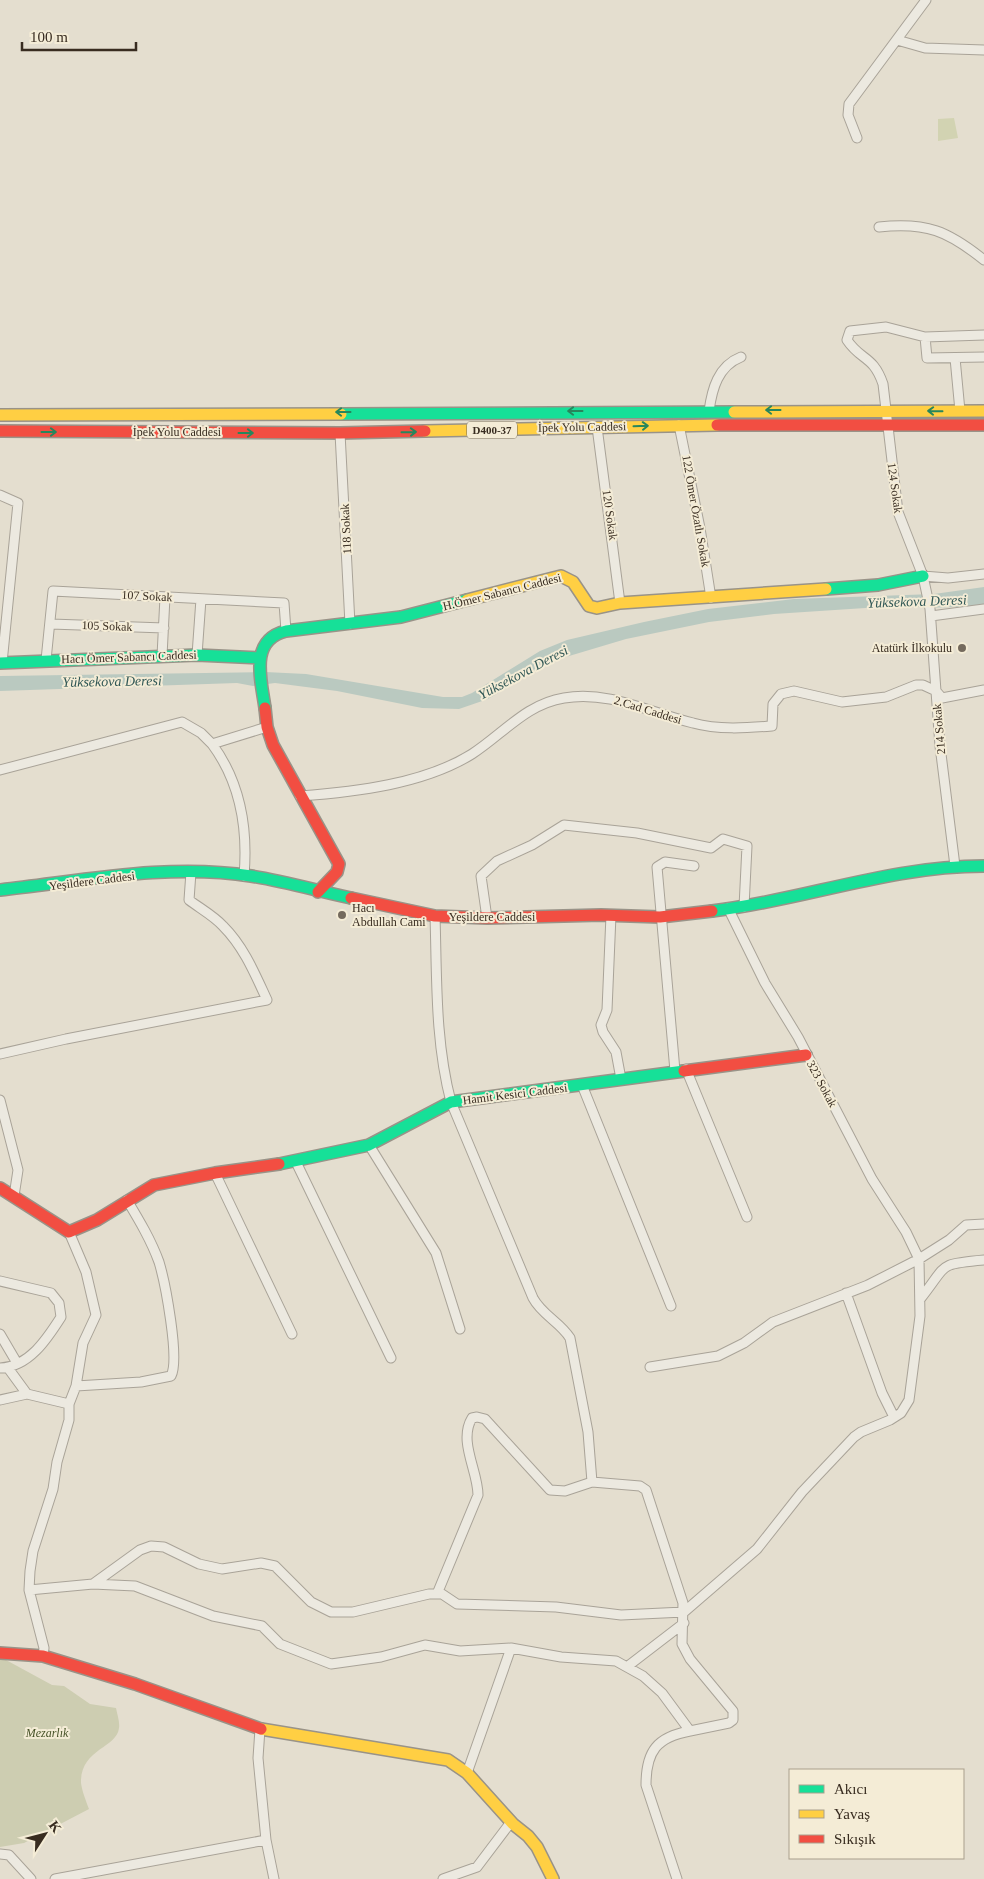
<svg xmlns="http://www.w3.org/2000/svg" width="984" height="1879" font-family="Georgia,serif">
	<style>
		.green { fill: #d2d3b2 }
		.cemetery { fill: #cdcdb1 }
		.water { fill: #bac9c0 }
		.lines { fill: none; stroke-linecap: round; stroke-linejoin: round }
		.street-casing { stroke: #a9a398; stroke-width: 11 }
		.fast-casing { stroke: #999388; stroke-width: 14 }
		.slow-casing { stroke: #999388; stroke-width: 14 }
		.jam-casing { stroke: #999388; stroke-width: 14 }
		.street { stroke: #ece9e0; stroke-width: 9 }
		.fast { stroke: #16e098; stroke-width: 11 }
		.slow { stroke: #ffcf43; stroke-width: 11 }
		.jam { stroke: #f24e42; stroke-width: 11 }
		.oneway { stroke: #27865c }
		.poi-dot { fill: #746a5d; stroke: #f4ecd6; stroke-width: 2 }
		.labels { text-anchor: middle; stroke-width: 4; stroke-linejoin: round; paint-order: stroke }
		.shield { fill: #f4ecd6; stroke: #706657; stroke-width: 1 }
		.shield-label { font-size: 11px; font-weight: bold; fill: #382c20 }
		.street-label { font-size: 12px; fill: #382c20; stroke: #f4ecd6 }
		.poi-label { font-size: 12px; fill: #382c20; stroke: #f4ecd6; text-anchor: end }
		.park-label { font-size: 12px; font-style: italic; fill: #475328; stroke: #f4ecd6 }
		.water-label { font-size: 14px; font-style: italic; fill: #305755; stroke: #f4ecd6 }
	</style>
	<rect width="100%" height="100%" fill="#e4decf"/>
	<path class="green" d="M954,118L958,138L938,141V119Z"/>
	<path class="cemetery" d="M0,1659L6,1660L52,1685L64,1686L90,1704L116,1708C117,1714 120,1722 119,1728C117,1748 80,1749 81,1783C82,1791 86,1801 89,1809L24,1843L0,1847Z"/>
	<path class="water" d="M984,587V606L922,608L911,605L774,614L709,622L626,639L549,662L488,699L459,709L422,708L337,691L275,683L253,686L237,683L0,691V676L265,672L306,674L443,697H462L472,693L540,651L567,640L644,622L708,609L794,599L934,594Z"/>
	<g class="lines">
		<defs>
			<path id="street" d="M897,40L925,48L984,50
				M857,138L848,115L849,104L926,0
				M879,227C927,222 948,231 984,260
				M925,337L927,358L984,357
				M955,358L960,411
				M709,411C712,389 718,366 741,357
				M679,425L700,528L711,598
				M597,427L620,603
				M340,433L350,624
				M0,495L18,503L2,663
				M923,576L948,578L984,574
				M931,616L984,609
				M51,624L164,628
				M197,655L201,599
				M162,656L165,597
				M46,660L53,591L284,603L286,631
				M212,744C241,783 248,829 244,876
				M0,770L182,722L201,733L212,744L267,727
				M300,796C355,792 424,784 472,754C503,734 526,704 564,698C609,690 650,713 693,723C718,730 746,728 772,726L773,704L781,694L794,691L842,702L886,697L916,685H923L936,691L942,698L984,690
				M955,866L940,746L930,609L923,576L898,512L883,384C873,355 861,361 847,340L850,331L886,327L925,337L984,335
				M611,915L607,1010L601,1025L603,1032L616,1052L621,1079
				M435,916C437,979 435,1041 451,1102L533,1298C542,1315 560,1322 570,1338L588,1432L592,1482L640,1486L646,1490L683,1603L682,1644L690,1659L733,1711V1720L729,1723L690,1731
				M487,918L481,876L497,861L532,845L564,825L637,833L711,848L723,839L747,846L744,907
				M0,1054L66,1039L267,1000C255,974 244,947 223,926C214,916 201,909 189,900L191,872
				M686,1069L747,1217
				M675,1071L657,867L665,862L694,866
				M582,1085L671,1306
				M0,1100L18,1170L14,1196
				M369,1145L436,1253L460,1329
				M296,1162L391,1358
				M215,1173L292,1334
				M0,1281L51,1293L59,1303L61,1317C47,1339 29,1367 0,1368
				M846,1293L882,1393L894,1417
				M921,1298C948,1264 937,1264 984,1260
				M0,1334L17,1363
				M650,1367L718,1356L744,1343L773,1322L868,1285L919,1259L949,1240L966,1225L984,1224
				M8,1368L27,1394L69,1404
				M76,1386L141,1382L171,1376C180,1359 165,1282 159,1262C151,1240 139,1220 127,1200
				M0,1400L27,1394
				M93,1584L140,1550L151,1546L164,1547L199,1564L222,1569L261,1563L275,1566L311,1602L331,1612H353L429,1594H442L457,1604L556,1607L621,1615L684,1612L757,1549L802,1492L854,1437L861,1432L890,1420L901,1413L909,1400L920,1316L919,1259L906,1232L872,1179L798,1037L765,983L728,908
				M29,1590L93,1584L135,1586L213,1616L262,1626L280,1644L331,1664L381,1657L425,1645L460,1651L511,1648L561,1657L616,1661L643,1676L662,1693L690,1731C657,1737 646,1751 646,1785L677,1879
				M437,1594L478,1495C478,1471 458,1441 472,1418L477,1417L485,1419L550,1490L565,1491L592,1482
				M43,1656L44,1648L29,1590L30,1571L33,1551L53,1489L57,1462L69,1420V1404L76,1386L83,1343L96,1315L86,1272L69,1232
				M628,1666L684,1623
				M467,1773L511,1648
				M266,1840L274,1879
				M0,1854L9,1855L31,1879
				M55,1879L266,1840L258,1758L260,1729
				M443,1879L477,1867L511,1822"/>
			<path id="fast" d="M341,414L734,412
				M826,589L878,585L923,576
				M0,663L197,655L259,658
				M265,708C261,679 249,640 286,631L401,617L467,600
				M0,890C82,881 168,863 251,876C284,881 318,891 351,898
				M712,911C804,900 889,866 984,866
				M279,1164L369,1145L451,1102L684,1071"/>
			<path id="slow" d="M734,412L984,411
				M0,415L341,414
				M425,431L717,425
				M467,600L561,576L573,582L589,606L597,608L620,603L826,589
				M261,1729L448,1760L467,1773L513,1824L528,1836L537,1847L553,1879"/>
			<path id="jam" d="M717,425H984
				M0,431L340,433L425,431
				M265,708L267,727L273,745L339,864L337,872L318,892
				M351,898L435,916L487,918L601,915L660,917L712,911
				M684,1071L806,1055
				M0,1188L69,1232L97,1220L154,1185L215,1173L279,1164
				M0,1653L43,1656L135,1684L261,1729"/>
		</defs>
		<use href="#street" class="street-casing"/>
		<use href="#fast" class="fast-casing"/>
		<use href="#slow" class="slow-casing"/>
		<use href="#jam" class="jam-casing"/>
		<use href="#street" class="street"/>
		<use href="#fast" class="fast"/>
		<use href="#slow" class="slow"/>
		<use href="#jam" class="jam"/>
	</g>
	<defs><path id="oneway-shaft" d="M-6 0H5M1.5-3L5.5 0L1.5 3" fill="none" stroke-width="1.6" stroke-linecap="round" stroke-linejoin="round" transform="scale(1.25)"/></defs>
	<g class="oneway">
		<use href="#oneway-shaft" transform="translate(773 410) rotate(180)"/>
		<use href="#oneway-shaft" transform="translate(575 411) rotate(180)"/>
		<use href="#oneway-shaft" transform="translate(935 411) rotate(-179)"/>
		<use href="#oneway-shaft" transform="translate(343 412) rotate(180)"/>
		<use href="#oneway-shaft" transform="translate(641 426) rotate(-2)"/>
		<use href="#oneway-shaft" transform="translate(49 432)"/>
		<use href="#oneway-shaft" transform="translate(409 432) rotate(-1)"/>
		<use href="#oneway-shaft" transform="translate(246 433)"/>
	</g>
	<g class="poi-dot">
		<circle cx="962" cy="648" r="5"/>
		<circle cx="342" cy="915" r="5"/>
	</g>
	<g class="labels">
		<rect class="shield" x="467" y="421.5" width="50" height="17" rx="4"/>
		<g class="shield-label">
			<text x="492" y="434">D400-37</text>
		</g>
		<g class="street-label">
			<text transform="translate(582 427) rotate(-1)" y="4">İpek Yolu Caddesi</text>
			<text x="177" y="436">İpek Yolu Caddesi</text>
			<text transform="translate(895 488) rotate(82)" y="4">124 Sokak</text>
			<text transform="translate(696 511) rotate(80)" y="4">122 Ömer Özatlı Sokak</text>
			<text transform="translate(610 515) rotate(82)" y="4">120 Sokak</text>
			<text transform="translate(346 529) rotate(-93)" y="4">118 Sokak</text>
			<text transform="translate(502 592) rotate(-14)" y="4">H.Ömer Sabancı Caddesi</text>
			<text transform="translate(147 596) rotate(3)" y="4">107 Sokak</text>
			<text transform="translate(107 626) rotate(2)" y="4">105 Sokak</text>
			<text transform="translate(129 657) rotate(-2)" y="4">Hacı Ömer Sabancı Caddesi</text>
			<text transform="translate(648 710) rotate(17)" y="4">2.Cad Caddesi</text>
			<text transform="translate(939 729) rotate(-95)" y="4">214 Sokak</text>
			<text transform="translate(92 881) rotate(-7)" y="4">Yeşildere Caddesi</text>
			<text x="492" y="921">Yeşildere Caddesi</text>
			<text transform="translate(822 1084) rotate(62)" y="4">323 Sokak</text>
			<text transform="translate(515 1094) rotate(-7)" y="4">Hamit Kesici Caddesi</text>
		</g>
		<g class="poi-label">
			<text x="952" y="652">Atatürk İlkokulu</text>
			<text x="352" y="912" text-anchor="start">Hacı<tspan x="352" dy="14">Abdullah Cami</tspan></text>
		</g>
		<g class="park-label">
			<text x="47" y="1737">Mezarlık</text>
		</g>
		<g class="water-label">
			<text transform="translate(917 601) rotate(-2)" y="5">Yüksekova Deresi</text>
			<text transform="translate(523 672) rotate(-28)" y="5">Yüksekova Deresi</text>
			<text transform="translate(112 681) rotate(-1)" y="5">Yüksekova Deresi</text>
		</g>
	</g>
	<rect x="789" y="1769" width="175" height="90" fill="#f4ecd6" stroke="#a99f8d"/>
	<rect x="799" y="1785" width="25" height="8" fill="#16e098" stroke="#a99f8d"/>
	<text x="834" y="1794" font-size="15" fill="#382c20">Akıcı</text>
	<rect x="799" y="1810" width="25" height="8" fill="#ffcf43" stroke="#a99f8d"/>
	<text x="834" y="1819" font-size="15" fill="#382c20">Yavaş</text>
	<rect x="799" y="1835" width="25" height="8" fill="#f24e42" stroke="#a99f8d"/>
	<text x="834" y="1844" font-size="15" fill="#382c20">Sıkışık</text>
	<g transform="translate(45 1834) rotate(54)" stroke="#f4ecd6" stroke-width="4" paint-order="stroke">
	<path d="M0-4L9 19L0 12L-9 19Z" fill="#382c20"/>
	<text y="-8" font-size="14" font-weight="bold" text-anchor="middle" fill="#382c20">K</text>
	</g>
	<path d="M22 42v8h114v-8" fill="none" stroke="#382c20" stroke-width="2.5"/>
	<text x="30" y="42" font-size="15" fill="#382c20" stroke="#f4ecd6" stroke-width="4" paint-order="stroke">100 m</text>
</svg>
